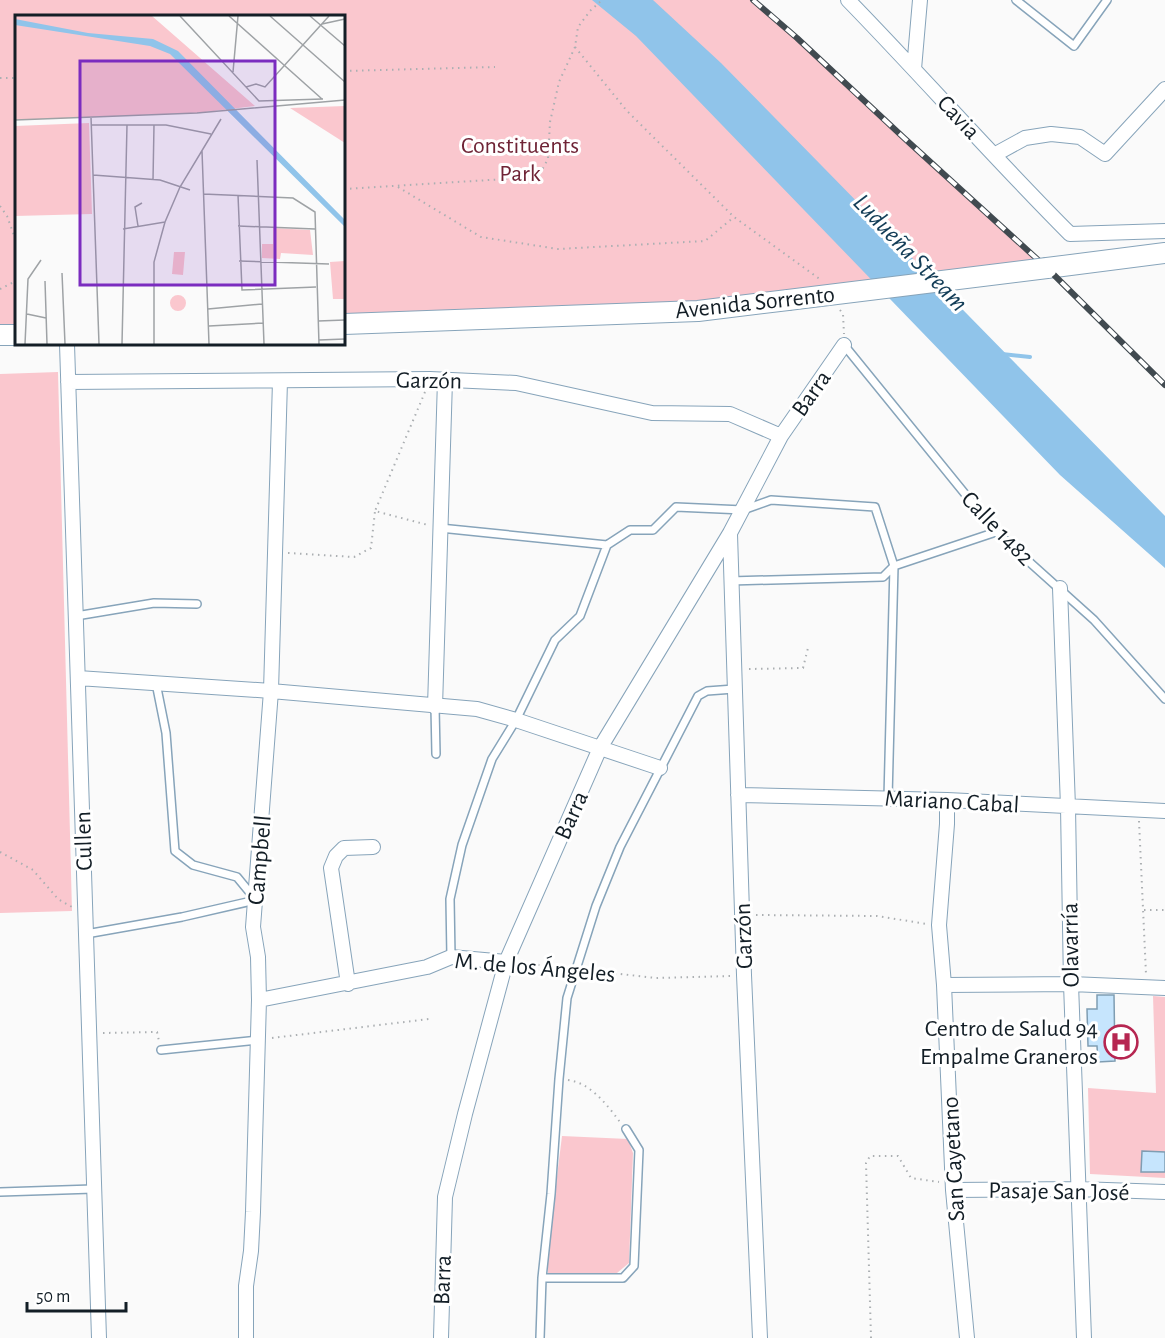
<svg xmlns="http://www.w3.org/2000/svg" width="1165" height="1338" font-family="'Alegreya Sans',sans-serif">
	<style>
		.green { fill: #fac7ce }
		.water { fill: #90c4ea }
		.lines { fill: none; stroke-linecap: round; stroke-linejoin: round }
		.stream { stroke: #90c4ea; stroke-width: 4 }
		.building { fill: #c6e5fd; stroke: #7f9db2; stroke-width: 1.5 }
		.lane-casing { stroke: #87a4ba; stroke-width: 10 }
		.street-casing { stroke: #87a4ba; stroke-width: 16 }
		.secondary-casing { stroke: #87a4ba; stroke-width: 22 }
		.path { stroke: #abafb2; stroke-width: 2; stroke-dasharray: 1.5 4.5; stroke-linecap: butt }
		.lane { stroke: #fff; stroke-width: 7 }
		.street { stroke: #fff; stroke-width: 14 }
		.secondary { stroke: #fff; stroke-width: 20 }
		.rail-casing { stroke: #414a50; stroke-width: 6 }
		.rail { stroke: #fff; stroke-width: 4; stroke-dasharray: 11; stroke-linecap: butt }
		.secondary-bridge-casing { stroke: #87a4ba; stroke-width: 22; stroke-linecap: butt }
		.secondary-bridge { stroke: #fff; stroke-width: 20 }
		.labels { text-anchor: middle; stroke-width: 6; stroke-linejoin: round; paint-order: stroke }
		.street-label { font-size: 24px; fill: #131e26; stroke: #fff }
		.park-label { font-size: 24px; fill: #6f2436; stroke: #fff }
		.poi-label { font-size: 24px; fill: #131e26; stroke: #fff; text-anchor: end }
		.water-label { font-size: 26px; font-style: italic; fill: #133d57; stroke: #fff }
		.inset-road { fill: none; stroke: #9ea2a5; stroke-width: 1.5 }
		.view { fill: #7b2cbf; fill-opacity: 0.15; stroke: #7b2cbf; stroke-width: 3 }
		.inset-edge { fill: none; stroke: #131e26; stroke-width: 3 }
	</style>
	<rect width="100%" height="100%" fill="#fafafa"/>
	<path class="green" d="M0,0H753L797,38L903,137L1047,268L698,311L344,324V16H16V335H0Z
		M58,372L72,911L0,913V374Z
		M1153,996L1165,997V1178L1090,1174L1088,1088L1156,1093Z
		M562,1136L628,1139L633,1153L629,1263L617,1273H548V1249Z"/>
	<path class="water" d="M592,0H653L721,63L1165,516V568L1060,475L636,36Z"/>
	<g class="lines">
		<path class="stream" d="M1002,354L1030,357"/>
	</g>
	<path class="building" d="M1097,995H1114L1115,1061L1098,1062L1097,1046H1088L1087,1009H1097Z
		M1142,1151L1165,1152V1172H1141Z"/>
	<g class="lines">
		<defs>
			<path id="lane" d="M1016,0L1074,46L1107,0
				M844,345L996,532L1094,620L1165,699
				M440,528L607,545
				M730,581L883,577L894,566L996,532
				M76,616L154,603L197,604
				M435,707L436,754
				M86,934L182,917L256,900L237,877L193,865L175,851L166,733L156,683
				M451,957L450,899L462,845L492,759L516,720L555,640L580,616L607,545L630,530H653L676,507L743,510L771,500L875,507L894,566L888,798
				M161,1050L258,1040
				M0,1192L93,1189
				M542,1278H623L634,1266L639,1150L626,1129
				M540,1338L542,1278L551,1194L559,1079L567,998L596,906L620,847L698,696L707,691L734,689"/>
			<path id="street" d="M848,0C923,77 994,158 1070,234L1165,231
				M914,69L920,0
				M994,155L1025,138L1051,134L1080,137L1105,154L1165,89
				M67,344L99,1338
				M68,382L430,379L516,383L652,413L730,414L781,436
				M730,534L744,975L760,1338
				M1060,588L1068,807L1071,984L1084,1338
				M78,678L271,691L477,709L516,720L660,768
				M435,707L445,380
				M738,795L947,800L1165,811
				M947,800V824L939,925L944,985L953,1190L967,1338
				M348,984L331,868L336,856L344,848L373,847
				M944,985L1071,984L1165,988
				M259,1000L427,967L451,957L506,962
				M953,1190L1078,1189L1165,1192
				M246,1338V1286L251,1251L253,1212L259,1000L258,957L253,927L271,691L280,381
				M441,1338L445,1197L465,1114L506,962L600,748L730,533L781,436L844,345"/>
			<path id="secondary" d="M1047,268L1165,253
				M344,324L698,311L788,300
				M0,335H16"/>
		</defs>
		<use href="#lane" class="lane-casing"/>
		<use href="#street" class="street-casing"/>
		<use href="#secondary" class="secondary-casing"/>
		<path class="path" d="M575,47L627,111L734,217L821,280
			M344,71L495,67
			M0,78H16
			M398,187L481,237L558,249L705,241L734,217
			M344,189L538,177L548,159L550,122L559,82L575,47L578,27L590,11L602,0
			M0,206L7,216L16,241
			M0,289L16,281
			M840,310L843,314L844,334
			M425,392L375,511L428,525
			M288,553L354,557L371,548L375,511
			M749,669L803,668L808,648
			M1139,821L1146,974
			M0,852L33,870L58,899L72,907
			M1144,910H1165
			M756,915L877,916L927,924
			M520,963L568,968
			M585,970L656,978L732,976
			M103,1033L157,1032L159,1041
			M272,1038L429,1019
			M568,1080C591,1083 607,1105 620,1122
			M871,1338L866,1163L870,1156H898L911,1178L939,1182"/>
		<use href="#lane" class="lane"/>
		<use href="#street" class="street"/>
		<use href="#secondary" class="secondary"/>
		<defs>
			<path id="rail" d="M753,0L797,38L903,137L1047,268L1165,385"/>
		</defs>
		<use href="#rail" class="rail-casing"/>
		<use href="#rail" class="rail"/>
		<defs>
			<path id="secondary-bridge" d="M788,300L1047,268"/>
		</defs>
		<use href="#secondary-bridge" class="secondary-bridge-casing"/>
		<use href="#secondary-bridge" class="secondary-bridge"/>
	</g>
	<defs>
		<symbol id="hospital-ring" viewBox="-11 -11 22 22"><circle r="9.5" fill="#fff" stroke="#b62651" stroke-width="1.5"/><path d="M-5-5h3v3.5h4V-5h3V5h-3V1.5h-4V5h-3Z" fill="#b62651"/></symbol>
	</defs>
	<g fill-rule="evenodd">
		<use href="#hospital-ring" x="1102" y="1023" width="38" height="38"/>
	</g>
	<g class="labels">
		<g class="street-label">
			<text transform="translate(959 117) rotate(47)" y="8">Cavia</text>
			<text transform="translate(755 302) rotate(-6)" y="8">Avenida Sorrento</text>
			<text transform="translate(429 380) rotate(1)" y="8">Garzón</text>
			<text transform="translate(811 393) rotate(-55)" y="8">Barra</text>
			<text transform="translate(998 528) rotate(46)" y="8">Calle 1482</text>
			<text transform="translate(952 801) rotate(3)" y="8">Mariano Cabal</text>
			<text transform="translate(571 815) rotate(-66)" y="8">Barra</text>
			<text transform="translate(83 841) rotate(-92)" y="8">Cullen</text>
			<text transform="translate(259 860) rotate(-85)" y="8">Campbell</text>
			<text transform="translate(743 936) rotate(-92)" y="8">Garzón</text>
			<text transform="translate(1070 945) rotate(-91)" y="8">Olavarría</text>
			<text transform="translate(535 967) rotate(5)" y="8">M. de los Ángeles</text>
			<text transform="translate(953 1159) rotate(-93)" y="8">San Cayetano</text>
			<text transform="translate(1059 1191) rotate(1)" y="8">Pasaje San José</text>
			<text transform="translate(442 1280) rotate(-88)" y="8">Barra</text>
		</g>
		<g class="park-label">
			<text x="520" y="153">Constituents<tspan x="520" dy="28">Park</tspan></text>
		</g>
		<g class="poi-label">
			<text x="1098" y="1036">Centro de Salud 94<tspan x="1098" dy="28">Empalme Graneros</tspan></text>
		</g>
		<g class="water-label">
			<text transform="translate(911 252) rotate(46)" y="9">Ludueña Stream</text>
		</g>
	</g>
	<g transform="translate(15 15)">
		<rect width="330" height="330" fill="#fafafa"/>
		<path d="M0,1H137L240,91L182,98L0,105ZM330,91V128L275,93ZM74,108L77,199L0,201V111ZM258,213L295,215L298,240L266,238L265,244L247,243V229H258ZM159,237H170L168,260L157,259ZM330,246V284H318L315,247ZM155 288a8 8 0 1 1 16 0a8 8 0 1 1-16 0Z" fill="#fac7ce"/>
		<path d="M0,4L73,18L138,24L163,36L330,205V212L155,39L135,31L0,10Z" fill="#90c4ea"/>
		<path class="inset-road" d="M165,1L244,86L308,84M214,1L307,84M255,1L330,67M295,1L330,31M307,9L330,4M218,57L223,1M231,72L241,69L250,72L314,1M76,102L84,329M0,105L182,98L330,85M76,110H151L196,119M187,136L194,329M242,145L249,329M78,160L145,165L175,175M138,165L139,110M188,179L278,183L300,197L304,329M223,180L227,275L301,272M123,211L120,192L127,188M223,211L300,214M108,214L150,207M224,246L314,249M47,258L50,329M30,266L32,329M193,294L247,289M12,299L31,303M303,306L330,305M194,311L248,308M304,325L330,324M10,329L13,264L26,245M107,329L112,110M139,329V247L150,207L165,172L206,104"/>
		<path class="view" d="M65,46H260V270H65Z"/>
		<rect width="330" height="330" class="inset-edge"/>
	</g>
	<path d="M27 1302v9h99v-9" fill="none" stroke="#131e26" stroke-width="3"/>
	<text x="36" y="1302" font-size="18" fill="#131e26" stroke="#ffffff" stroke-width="4.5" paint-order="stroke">50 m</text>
</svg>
